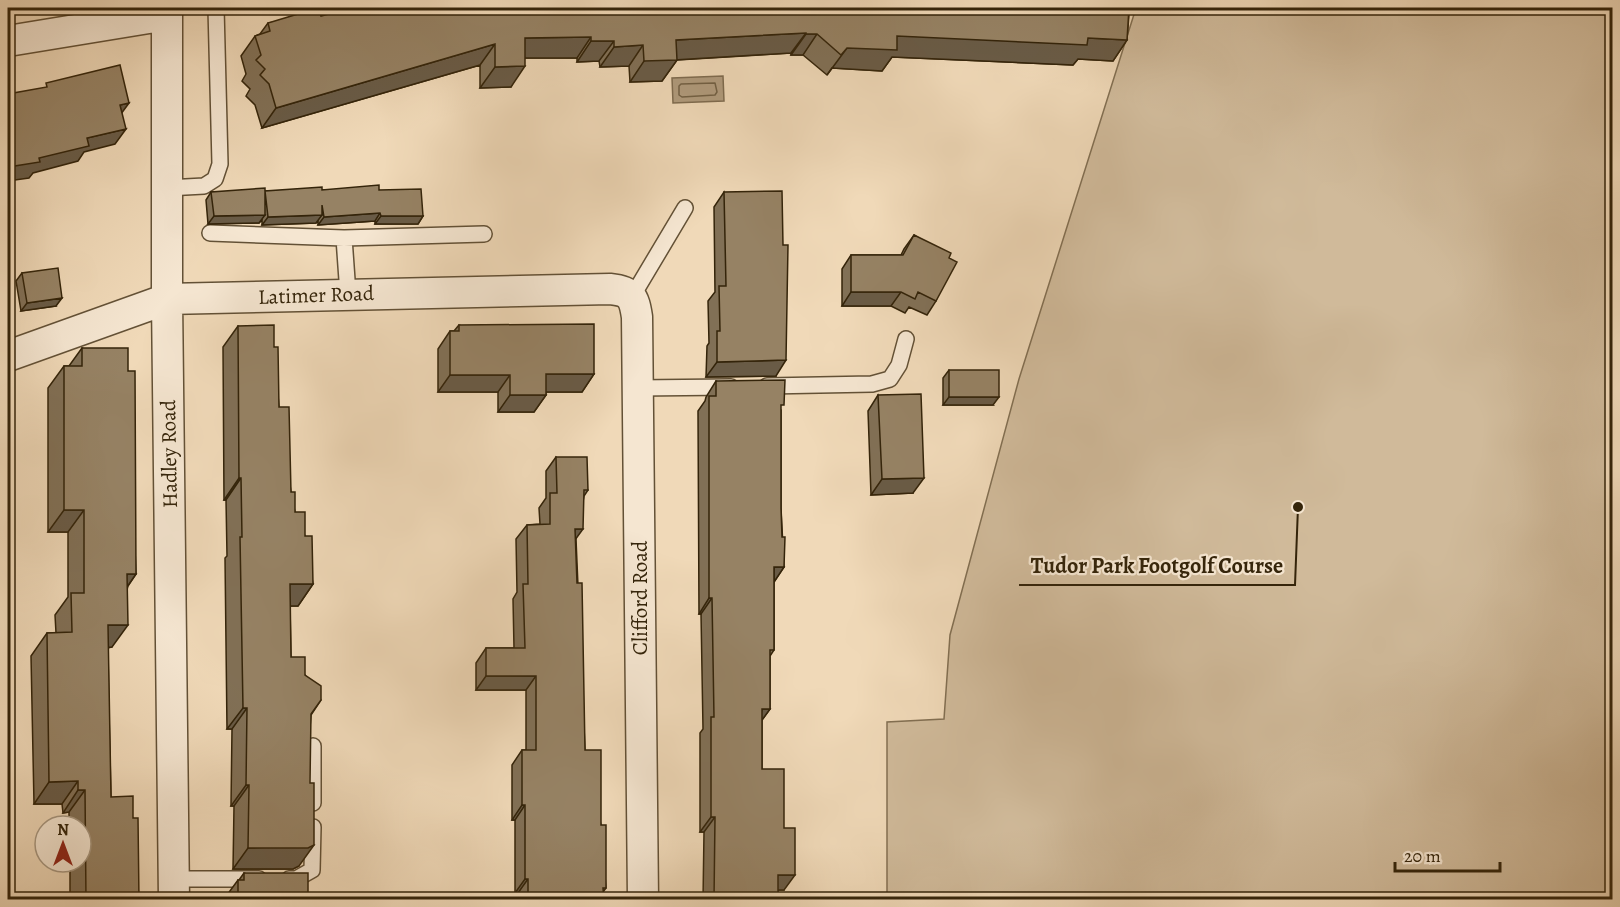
<svg xmlns="http://www.w3.org/2000/svg" width="1620" height="907" font-family="Alegreya,serif">
	<style>
		.green { fill: #d0ba9a; stroke: #826f52; stroke-width: 1.5 }
		.water { fill: #b09b7d; stroke: #7e6b4f; stroke-width: 1.5 }
		.lines { fill: none; stroke-linecap: round; stroke-linejoin: round }
		.shore { stroke: #726044; stroke-width: 1.5 }
		.service-casing { stroke: #635136; stroke-width: 18 }
		.minor-casing { stroke: #635136; stroke-width: 33 }
		.service { stroke: #f5e6d1; stroke-width: 15 }
		.minor { stroke: #f5e6d1; stroke-width: 30 }
		.wall { fill: #817056; stroke: #34240a; stroke-width: 1.5 }
		.shaded-wall { fill: #695b46; stroke: #34240a; stroke-width: 1.5 }
		.building { fill: #968264; stroke: #34240a; stroke-width: 1.5 }
		.labels { text-anchor: middle; stroke-width: 4.5; stroke-linejoin: round; paint-order: stroke }
		.street-label { font-size: 21px; fill: #34240a; stroke: #f5e6d1 }
		.leader { fill: none; stroke: #34240a; stroke-width: 2 }
		.callout-dot { fill: #34240a; stroke: #f5e6d1; stroke-width: 2 }
		.callout-label { font-size: 22px; text-anchor: middle; font-weight: bold; fill: #34240a; stroke: #f5e6d1; stroke-width: 4.5; stroke-linejoin: round; paint-order: stroke }
	</style>
	<rect width="100%" height="100%" fill="#f0d9b8"/>
	<filter id="stains"><feTurbulence type="fractalNoise" baseFrequency=".00333" numOctaves="4"/><feColorMatrix values="0 0 0 0 .2 0 0 0 0 .09 0 0 0 0 .02 0 0 0 .5 -.17"/></filter>
	<radialGradient id="worn" r=".72"><stop offset=".6" stop-color="#630" stop-opacity="0"/><stop offset="1" stop-color="#630" stop-opacity=".3"/></radialGradient>
	<path class="green" d="M1136,8H1612V899L887,900V722L944,719L950,635L1019,379Z"/>
	<path class="water" d="M723,76L724,101L673,103L672,78Z"/>
	<g class="lines">
		<path class="shore" d="M715,83L717,92L715,95L682,97L679,95V86L681,84Z"/>
		<defs>
			<path id="service" d="M167,188L204,186L215,179L220,164L216,8
				M210,233L344,238L484,234
				M344,238L348,294
				M632,297L685,208
				M767,386L872,384L890,379L899,365L906,339
				M637,388L731,387
				M313,803V746
				M174,879H259
				M289,879H296L312,870L313,827"/>
			<path id="minor" d="M167,8V299L174,900
				M8,41L167,15
				M8,356L167,299L610,289C631,291 634,297 637,317L643,900"/>
		</defs>
		<use href="#service" class="service-casing"/>
		<use href="#minor" class="minor-casing"/>
		<use href="#service" class="service"/>
		<use href="#minor" class="minor"/>
	</g>
	<path class="wall" d="M1129,14L1127,40L1113,61L1078,59L1073,65L892,57L882,71L832,68L827,75L803,55H791V53L677,60L662,81L630,82L629,66L600,67L599,61L577,62V58H525L511,87L480,88V65L262,128L255,105L246,96L250,89L242,81L246,74L241,56L255,36L260,34L268,23L321,16Z
		M322,190H379L423,216L418,224H375V221L318,225V221L316,223L262,225V220L259,223L208,224L206,200L211,192Z
		M724,192L776,376L706,377L707,346L709,343L708,301L715,292L714,207Z
		M914,235L949,258L936,301L927,315L909,307L905,313L891,306H842V269L851,255H901L904,249Z
		M22,273L56,306L21,311L16,281Z
		M459,325L594,374L582,392H546V395L534,412H498V392H438V349L450,331H454Z
		M238,326L274,347L279,407L291,492L295,512L305,536L313,584L298,606H290L291,657L305,675L321,700L311,715L299,866L293,869H233L234,806H231L232,729H227L225,558L227,556L226,500H224L223,347Z
		M82,348L128,371L136,574L128,586L112,647L108,648L109,713L111,797L133,818L139,900H70V862H81V826H69V812L63,813L62,804H34L31,656L47,633H56L55,615L68,597V532H48V388L64,366H69Z
		M949,370L993,405H943V378Z
		M716,381L781,410V508L784,567L774,582V650L770,656V709L762,720V769L784,890H778V900H703L704,832H700V733L703,729L701,614H699L698,411L705,401L706,397Z
		M878,395L913,493L871,495L868,411Z
		M556,457L588,490L584,496L576,539L585,750L601,825L606,888L603,892L604,900H518V893H515V820H512V765L522,750H526V690H476V663L486,648H514L513,599L517,592L516,539L527,525L540,524L539,508L546,498V471Z
		M244,873L308,900H227V895L238,880H239Z"/>
	<path class="shaded-wall" d="M806,33L791,53L674,60H677L662,81L630,82L644,61L676,40Z
		M806,34H817L803,55H791Z
		M897,36L1088,38L1127,40L1113,61L1078,59L1073,65L892,57L882,71L832,68L827,75L847,48Z
		M591,37L577,58H510L525,38Z
		M591,41H614L599,61L577,62Z
		M495,44L480,65L262,128L276,108Z
		M643,45L629,66L600,67L614,47Z
		M525,66L511,87L480,88L495,67Z
		M129,103L118,118L120,105Z
		M126,129L115,144L84,152L78,161L33,173L29,178L8,181V167L39,158L87,138Z
		M380,213L375,221L318,225L324,217Z
		M265,215L259,223L208,224L214,216Z
		M322,215L316,223L262,225L268,217Z
		M381,216H423L418,224H375Z
		M851,292H901L891,306H842Z
		M62,298L56,306L21,311L27,303Z
		M786,360L776,376L706,377L717,362Z
		M546,374H594L582,392H534Z
		M450,375H510L498,392H438Z
		M510,395H546L534,412H498Z
		M949,397H999L993,405H943Z
		M239,478H241L226,500H224Z
		M924,478L913,493L871,495L882,479Z
		M64,510H84L68,532H48Z
		M575,529H583L572,544Z
		M774,567H784L774,582Z
		M127,574H136L120,597Z
		M290,584H313L298,606H275Z
		M709,598H712L701,614H699Z
		M108,625H128L112,647L92,648Z
		M486,676H536L526,690H476Z
		M243,708H247L232,729H227Z
		M762,709H770L759,724Z
		M78,781L62,804H34L49,782Z
		M246,785H249L234,806H231Z
		M78,790H85L69,812L63,813Z
		M522,805H525L515,820H512Z
		M711,817H715L704,832H700Z
		M314,845L299,866L293,869H233L248,848Z
		M778,875H795L784,890H767Z
		M525,879H528L518,893H515Z"/>
	<path class="building" d="M318,8L321,16L352,8H1129L1127,40L1088,38L1087,45L897,36V50L847,48L841,55L817,34H806V33L676,40L677,60L644,61L643,45L614,47V41H591V37L525,38V66L495,67V44L276,108L269,84L260,75L265,69L256,60L261,55L255,36L270,31L268,23Z
		M120,65L129,103L120,105L126,129L87,138L89,146L39,158L40,162L8,167V94L47,87L46,83Z
		M379,185V190L421,189L423,216H381L380,213L324,217L322,205V215L268,217L265,191L322,187V190Z
		M265,188V215L214,216L211,192Z
		M782,191L783,245H788L786,360L717,362V331H720L719,286H726L724,192Z
		M914,235L951,253L949,258L957,262L936,301L918,292L915,299L901,292H851V255H903Z
		M58,268L62,298L27,303L22,273Z
		M594,324V374H546V395H510V375H450V331H459V325Z
		M274,325V347H278L279,407H289L291,492H295V512H305V536H312L313,584H290L291,657H305V675L321,686V700L311,714L310,783H314V845L308,848H248L249,785H246L247,708H243L240,537H242L241,478H239L238,326Z
		M82,348H128V371H135L136,574H127L128,625H108L111,797L133,796V818H138L139,900H86L85,790H78V781L49,782L47,633L72,632L71,593H84V510H64V366H82Z
		M949,370H999V397H949Z
		M785,380L784,405H781V508L782,537H785L784,567H774V650H770V709H762V769H784V828H795V875H778V900H714L715,817H711V717H714L712,598H709V396H716V381Z
		M921,394L924,478L882,479L878,395Z
		M556,457H587L588,490H584L583,529H575L577,583H582L585,750H601V825H606V888H603L604,900H528V879H525V805H522V750H536V676H486V648H525L523,584H528L527,525L550,524V493H557Z
		M244,873H308V900H238V880H244Z"/>
	<g class="labels">
		<g class="street-label">
			<text transform="translate(316 295) rotate(-2)" y="7">Latimer Road</text>
			<text transform="translate(169 454) rotate(-91)" y="7">Hadley Road</text>
			<text transform="translate(640 598) rotate(-90)" y="7">Clifford Road</text>
		</g>
	</g>
	<path class="leader" d="M1298 507L1295 585H1019"/>
	<circle class="callout-dot" cx="1298" cy="507" r="6"/>
	<g class="callout-label">
		<text x="1157" y="573">Tudor Park Footgolf Course</text>
	</g>
	<rect width="1620" height="907" fill="none" stroke="#f0d9b8" stroke-width="30"/>
	<rect x="9" y="9" width="1602" height="889" fill="none" stroke="#34240a" stroke-width="3"/>
	<rect x="15" y="15" width="1590" height="877" fill="none" stroke="#34240a" stroke-width="1.5"/>
	<g transform="translate(63 844)"><circle r="28" fill="#f5e6d1" stroke="#a89881" stroke-width="1.5"/>
	<path d="M0-4.5L10 22L0 15L-10 22Z" fill="#8f2418"/>
	<text y="-9" font-size="16" font-weight="bold" text-anchor="middle" fill="#34240a">N</text>
	</g>
	<path d="M1395 862v9h105v-9" fill="none" stroke="#34240a" stroke-width="3"/>
	<text x="1404" y="862" font-size="18" fill="#34240a" stroke="#f5e6d1" stroke-width="4.5" paint-order="stroke">20 m</text>
	<rect width="100%" height="100%" filter="url(#stains)"/>
	<rect width="100%" height="100%" fill="url(#worn)"/>
</svg>
